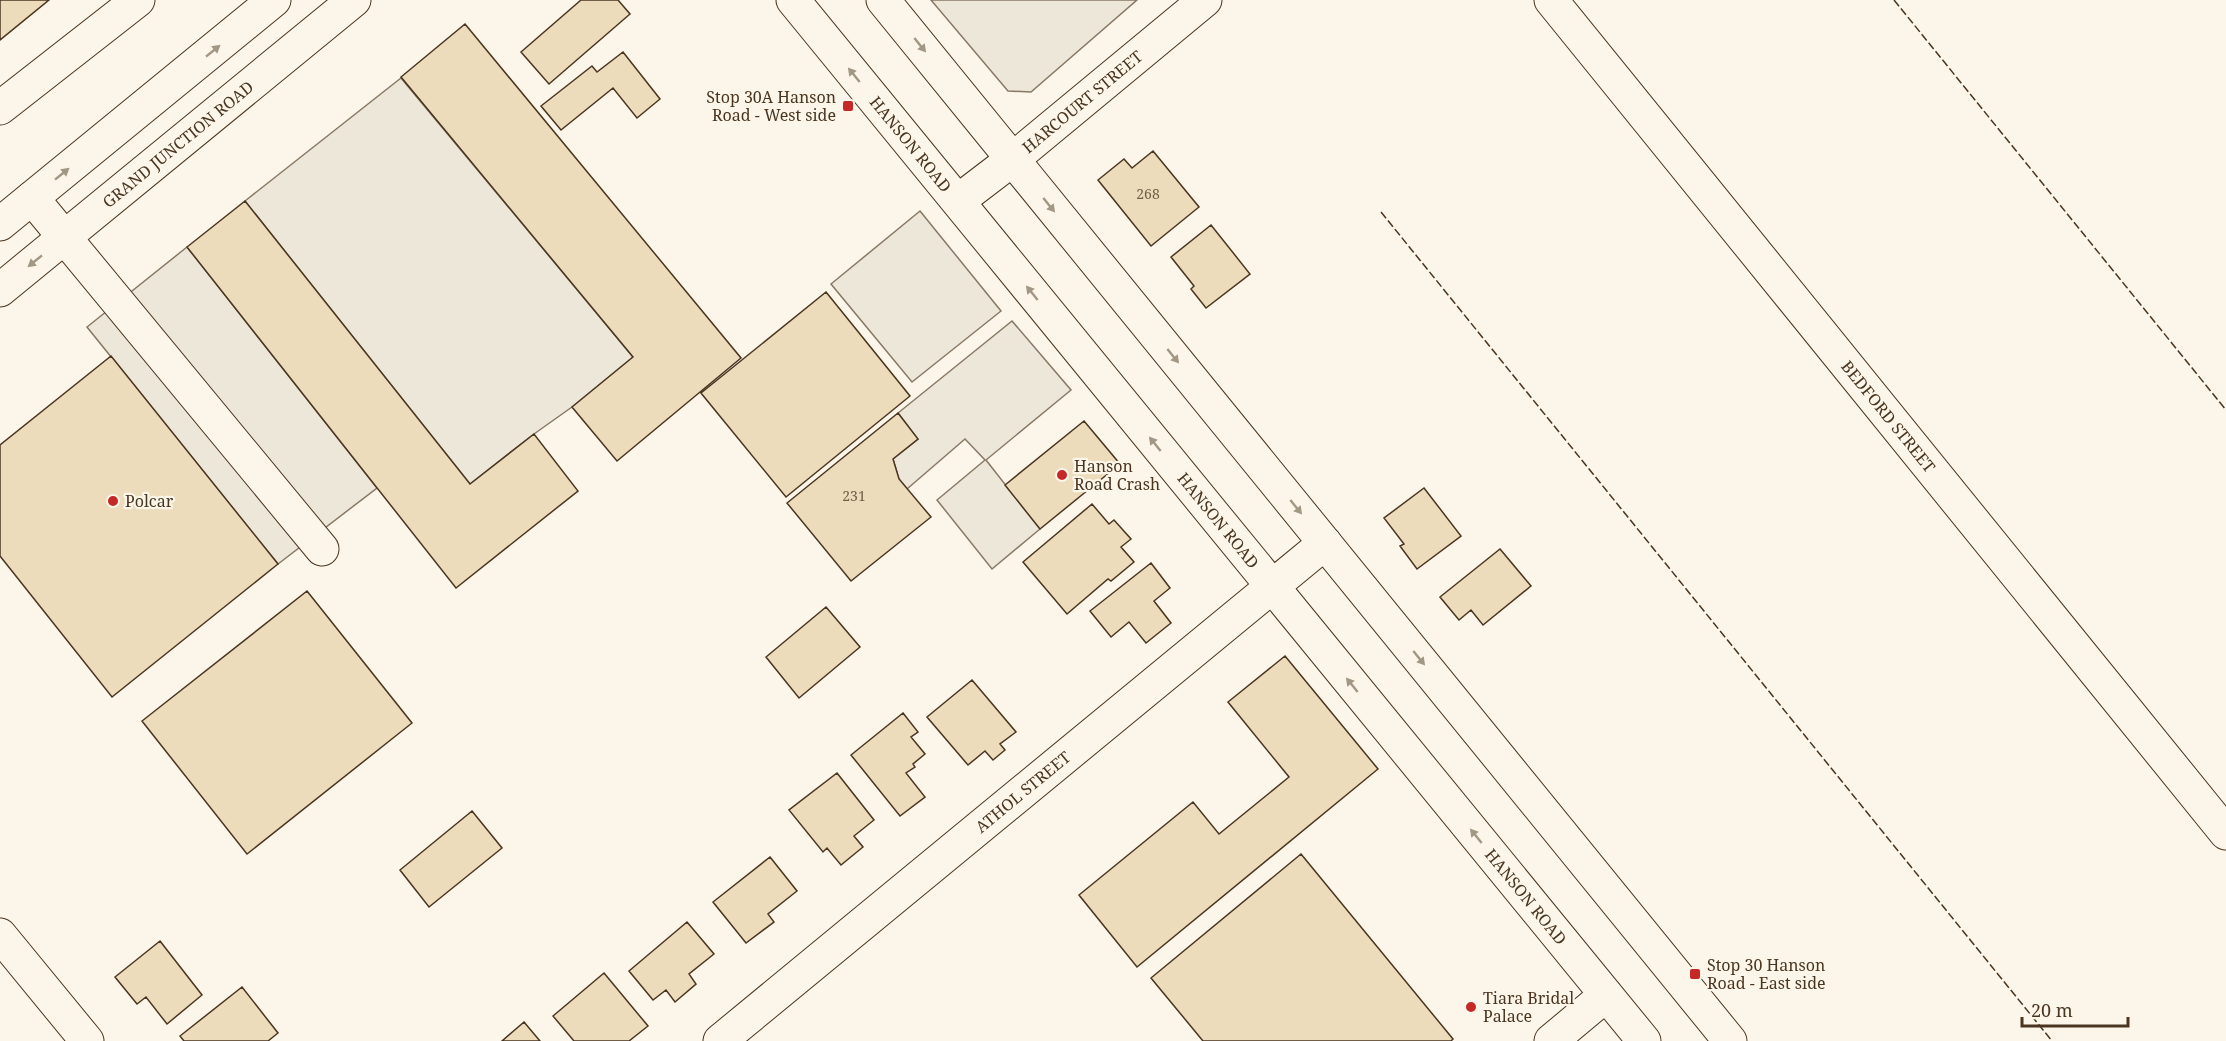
<svg xmlns="http://www.w3.org/2000/svg" width="2226" height="1041" font-family="'Noto Serif',serif">
	<style>
		.parking { fill: #ede7d9; stroke: #887966; stroke-width: 1.5 }
		.building { fill: #ecdcbc; stroke: #4a3520; stroke-width: 1.5 }
		.lines { fill: none; stroke-linecap: round; stroke-linejoin: round }
		.minor-casing { stroke: #4a3520; stroke-width: 35 }
		.major-casing { stroke: #4a3520; stroke-width: 35 }
		.highway-casing { stroke: #4a3520; stroke-width: 35 }
		.minor { stroke: #fbf6e9; stroke-width: 33 }
		.major { stroke: #fbf6e9; stroke-width: 33 }
		.highway { stroke: #fbf6e9; stroke-width: 33 }
		.fence { stroke: #4a3520; stroke-width: 1.5; stroke-dasharray: 8 3; stroke-linecap: butt }
		.oneway { fill: #a29684 }
		.poi-dot { fill: #c62828; stroke: #fbf6e9; stroke-width: 2 }
		.labels { text-anchor: middle; stroke-width: 4.5; stroke-linejoin: round; paint-order: stroke }
		.number-label { font-size: 14px; fill: #725f47 }
		.poi-label { font-size: 16px; fill: #4a3520; stroke: #fbf6e9; text-anchor: start }
		.street-label { font-size: 16px; fill: #4a3520; stroke: #fbf6e9 }
	</style>
	<rect width="100%" height="100%" fill="#fbf6e9"/>
	<path class="parking" d="M931,0H1137L1031,92L1008,91Z
		M401,78L633,357L572,407L534,434L470,484L245,201Z
		M920,211L1001,311L912,382L831,284Z
		M187,247L377,488L278,564L87,327Z
		M1012,321L1071,390L986,460L1040,529L992,569L937,500L985,460L965,439L907,489L899,479L893,459L918,439L898,413Z"/>
	<path class="building" d="M0,0H49L0,40Z
		M581,0H618L630,14L549,84L521,52Z
		M465,24L741,358L617,461L572,407L633,357L401,77Z
		M623,52L660,99L637,118L613,88L561,130L541,106L592,66L597,72Z
		M1153,151L1199,207L1151,246L1098,180L1124,159L1132,168Z
		M245,201L470,484L534,434L578,491L456,588L187,247Z
		M1211,225L1250,274L1206,308L1191,289L1194,286L1171,257Z
		M826,292L910,396L786,497L701,393Z
		M111,356L278,564L112,697L0,556V445Z
		M898,413L918,439L893,459L899,479L931,517L851,581L787,503Z
		M1084,421L1120,464L1040,529L1005,485Z
		M1424,488L1461,536L1417,569L1400,546L1404,544L1384,518Z
		M1092,504L1109,524L1114,520L1131,539L1121,547L1134,562L1111,581L1108,579L1067,614L1023,562Z
		M1500,549L1531,586L1483,625L1471,610L1459,620L1440,597Z
		M1151,563L1170,588L1154,601L1171,623L1146,643L1129,622L1111,637L1090,611Z
		M307,591L412,723L247,854L142,721Z
		M826,607L860,647L799,698L766,657Z
		M1285,656L1378,769L1137,967L1079,895L1193,802L1219,834L1289,777L1228,702Z
		M972,680L1016,732L1000,744L1005,750L993,760L985,751L968,765L927,717Z
		M903,713L918,732L911,737L925,754L913,764L915,767L906,773L925,797L900,816L851,755Z
		M837,773L874,820L854,836L863,847L841,865L827,848L823,852L789,810Z
		M472,811L502,848L429,907L400,870Z
		M1301,854L1453,1039L1451,1041H1203L1151,978Z
		M770,857L797,891L768,914L774,922L746,943L713,902Z
		M687,922L714,954L689,974L696,984L675,1002L666,990L653,1000L629,971Z
		M160,941L202,995L167,1024L146,997L137,1004L115,977Z
		M604,973L648,1026L629,1041H574L553,1016Z
		M242,987L278,1033L268,1041H184L180,1036Z
		M524,1022L540,1041H502Z"/>
	<g class="lines">
		<defs>
			<g id="minor">
				<path id="s1" d="M1551,0L2226,833"/>
				<path d="M0,108L138,0"/>
				<path d="M32,198L322,549"/>
				<path id="s2" d="M958,201L1013,159L1205,0"/>
				<path d="M0,935L87,1041"/>
				<path id="s3" d="M720,1041L1325,543"/>
				<path d="M1551,1041L1606,995"/>
			</g>
			<g id="major">
				<path id="s4" d="M793,0L1644,1041"/>
				<path d="M883,0L1730,1041"/>
			</g>
			<g id="highway">
				<path d="M0,224L274,0"/>
				<path id="s5" d="M0,290L354,0"/>
			</g>
		</defs>
		<use href="#minor" class="minor-casing"/>
		<use href="#major" class="major-casing"/>
		<use href="#highway" class="highway-casing"/>
		<use href="#minor" class="minor"/>
		<use href="#major" class="major"/>
		<use href="#highway" class="highway"/>
		<path class="fence" d="M1894,0L2226,410
			M1381,212L2052,1041"/>
	</g>
	<defs><path id="oneway-solid" d="M-6-.8H1V-3.2L6.5 0L1 3.2V.8H-6Z" transform="scale(1.5)"/></defs>
	<g class="oneway">
		<use href="#oneway-solid" transform="translate(920 45) rotate(51)"/>
		<use href="#oneway-solid" transform="translate(213 51) rotate(-39)"/>
		<use href="#oneway-solid" transform="translate(854 75) rotate(-129)"/>
		<use href="#oneway-solid" transform="translate(62 174) rotate(-39)"/>
		<use href="#oneway-solid" transform="translate(1049 205) rotate(51)"/>
		<use href="#oneway-solid" transform="translate(35 261) rotate(141)"/>
		<use href="#oneway-solid" transform="translate(1032 293) rotate(-129)"/>
		<use href="#oneway-solid" transform="translate(1173 356) rotate(51)"/>
		<use href="#oneway-solid" transform="translate(1155 444) rotate(-129)"/>
		<use href="#oneway-solid" transform="translate(1296 507) rotate(51)"/>
		<use href="#oneway-solid" transform="translate(1419 658) rotate(51)"/>
		<use href="#oneway-solid" transform="translate(1352 685) rotate(-129)"/>
		<use href="#oneway-solid" transform="translate(1476 836) rotate(-129)"/>
	</g>
	<g class="poi-dot">
		<rect x="842" y="100" width="12" height="12" rx="3"/>
		<circle cx="1062" cy="475" r="6"/>
		<circle cx="113" cy="501" r="6"/>
		<rect x="1689" y="968" width="12" height="12" rx="3"/>
		<circle cx="1471" cy="1007" r="6"/>
	</g>
	<g class="labels">
		<g class="number-label">
			<text x="1148" y="199">268</text>
			<text x="854" y="501">231</text>
		</g>
		<g class="poi-label">
			<text x="836" y="103" text-anchor="end">Stop 30A Hanson<tspan x="836" dy="18">Road - West side</tspan></text>
			<text x="1074" y="472">Hanson<tspan x="1074" dy="18">Road Crash</tspan></text>
			<text x="125" y="507">Polcar</text>
			<text x="1707" y="971">Stop 30 Hanson<tspan x="1707" dy="18">Road - East side</tspan></text>
			<text x="1483" y="1004">Tiara Bridal<tspan x="1483" dy="18">Palace</tspan></text>
		</g>
		<g class="street-label">
			<text dy="6" stroke="none"><textPath href="#s2" startOffset="159">HARCOURT STREET</textPath></text>
			<text dy="6" stroke="none"><textPath href="#s4" startOffset="186">HANSON ROAD</textPath></text>
			<text dy="6" stroke="none"><textPath href="#s5" startOffset="230">GRAND JUNCTION ROAD</textPath></text>
			<text dy="6" stroke="none"><textPath href="#s1" startOffset="536">BEDFORD STREET</textPath></text>
			<text dy="6" stroke="none"><textPath href="#s4" startOffset="672">HANSON ROAD</textPath></text>
			<text dy="6" stroke="none"><textPath href="#s3" startOffset="392">ATHOL STREET</textPath></text>
			<text dy="6" stroke="none"><textPath href="#s4" startOffset="1158">HANSON ROAD</textPath></text>
		</g>
	</g>
	<path d="M2022 1017v9h106v-9" fill="none" stroke="#4a3520" stroke-width="3"/>
	<text x="2031" y="1017" font-size="18" fill="#4a3520" stroke="#fbf6e9" stroke-width="4.5" paint-order="stroke">20 m</text>
</svg>
